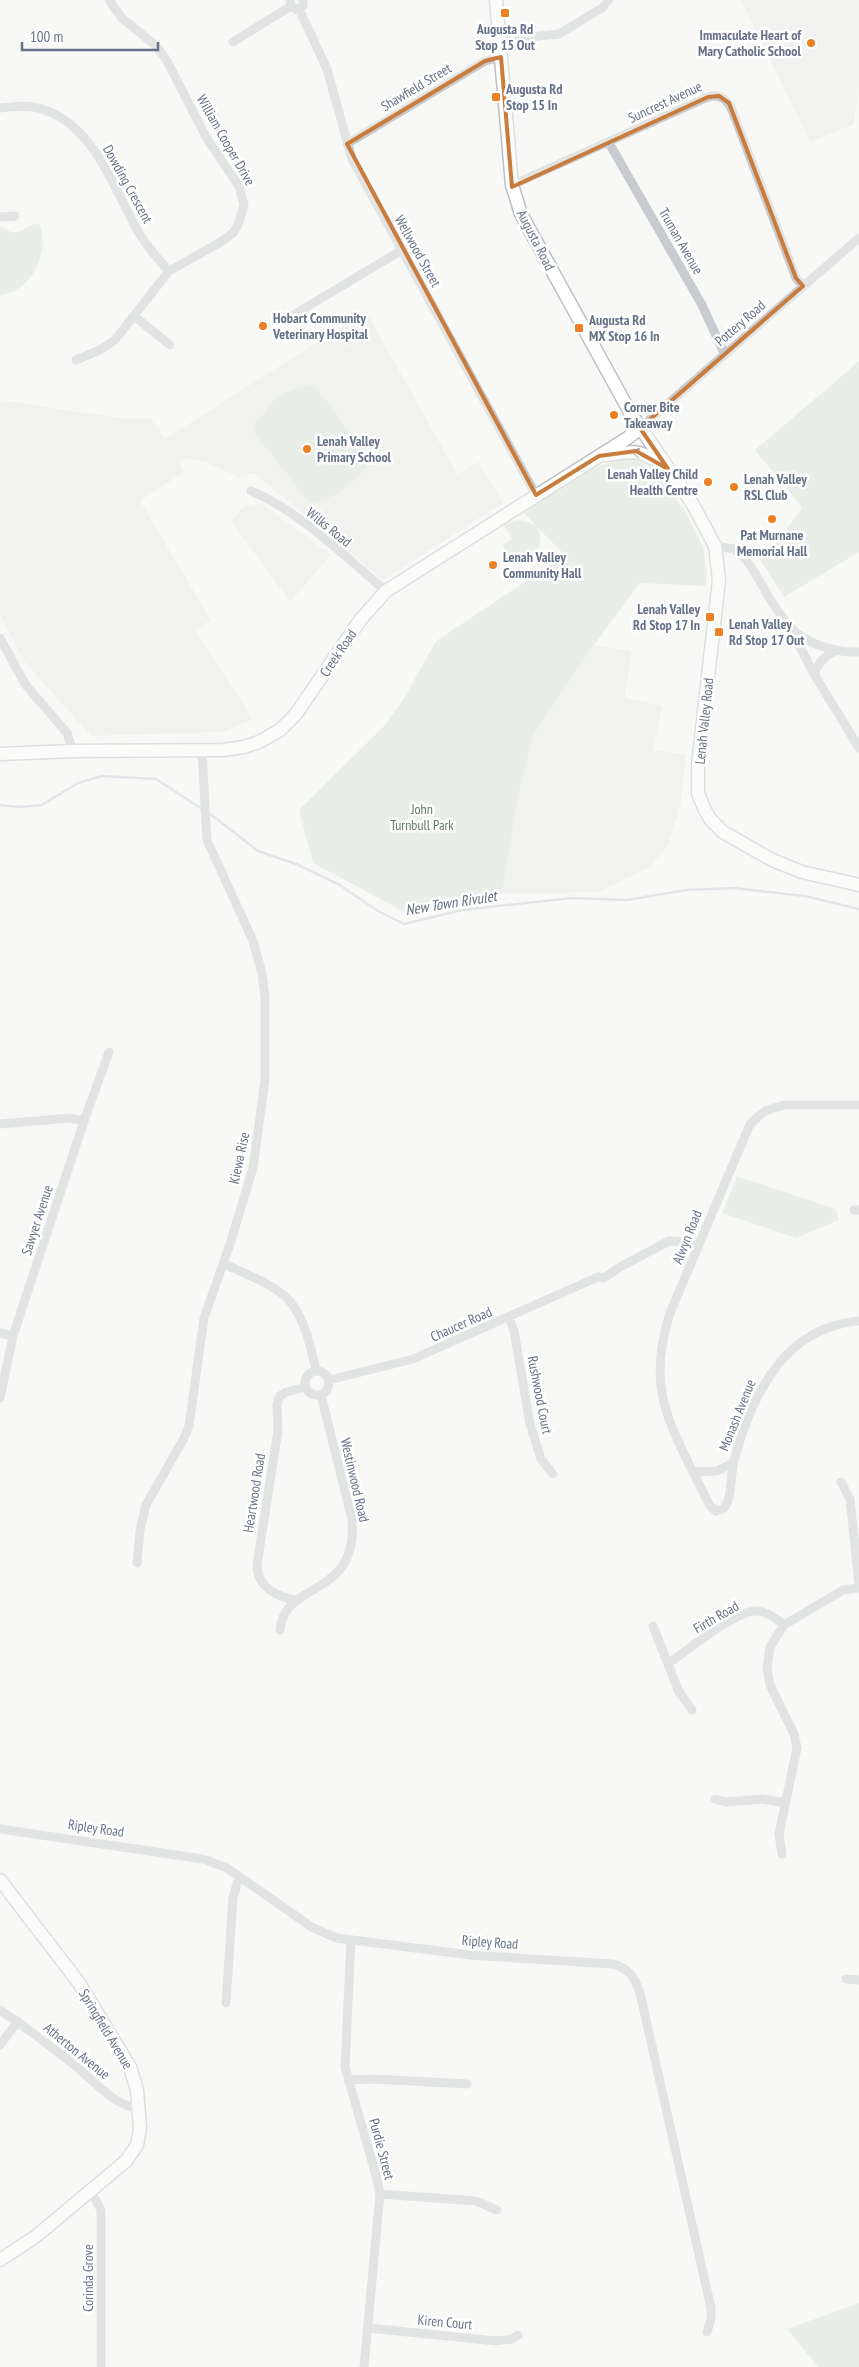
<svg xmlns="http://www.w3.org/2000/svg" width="859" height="2367" font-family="'PT Sans Narrow',sans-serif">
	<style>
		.built { fill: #e9e9e9 }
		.green { fill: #d8e1d7 }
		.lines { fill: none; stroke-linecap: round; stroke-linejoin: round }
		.stream { stroke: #c7cdd4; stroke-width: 2.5 }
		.secondary-casing { stroke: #bdbfc5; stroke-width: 15 }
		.street { stroke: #c8cbcf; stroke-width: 9 }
		.secondary { stroke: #fff; stroke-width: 12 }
		.oneway { stroke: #949cac }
		.marked { fill: none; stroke: #ca7c3c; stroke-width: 4; stroke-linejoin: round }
		.poi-dot { fill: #ec8022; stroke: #fff; stroke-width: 2 }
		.labels { text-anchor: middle; stroke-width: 5; stroke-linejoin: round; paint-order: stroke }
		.poi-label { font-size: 14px; font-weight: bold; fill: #667188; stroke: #fff; text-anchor: start }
		.street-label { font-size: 14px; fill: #667188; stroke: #fff }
		.park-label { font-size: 14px; fill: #617a62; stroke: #fff }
		.water-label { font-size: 15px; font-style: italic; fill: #627383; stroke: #fff }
	</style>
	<rect width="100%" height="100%" fill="#f8f9f6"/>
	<path class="built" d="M741,0H859V87L854,124L810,142Z
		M366,311L457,474L479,462L503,503L383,580L254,473L238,477L206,462L189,458L179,462L184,472L140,501L211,620L195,630L253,719L223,732L91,736L23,660L0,614V400L120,418L151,419L165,439Z
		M262,504L331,555L290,602L231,521L245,505Z
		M594,645L631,651L625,698L662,706L653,750L686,755L681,802L668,846L649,867L598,892L502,894L519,792L533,736Z"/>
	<path class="green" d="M39,223C51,251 32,292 0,295V226C4,228 8,231 12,232C21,234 30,224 39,223Z
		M859,361V552L784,597L759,558L781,538L802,507L755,450Z
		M309,385L317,388L369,460C365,474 323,511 308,501L256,435C250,422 259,420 266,412C268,408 270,404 273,402C281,394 298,386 309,385Z
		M630,457L655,470L686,512L703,547L707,572L706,586L640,583L594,645L533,736L519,792L502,894L410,915L313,863L299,810L384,726L403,700L436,641L565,555L538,528C546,551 533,554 515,565L502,545L512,539L504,525C517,518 525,519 537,527L523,512L586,472L601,465Z
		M737,1176L836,1209L839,1220L796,1238L722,1213Z
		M859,2303V2367H818L787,2329Z"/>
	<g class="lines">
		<path class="stream" d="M0,805L20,807L42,805L78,783L102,776L156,779L202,809
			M209,813L258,851L296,864L338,884L378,911L404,924L462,910L572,898L627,900L686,890L734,888L805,896L859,909"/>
		<defs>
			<path id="secondary" d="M496,0L512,185L521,214L631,414L692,503L715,546L719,580L698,765V793L704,808L710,819L723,832L772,860L802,872L859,885
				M606,455C630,451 639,449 660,463
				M0,754L73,751L223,750L244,747L259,742L280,730L296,714L361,619L386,591L629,437L640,428
				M0,1880L79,1983L130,2067L137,2090L140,2128L137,2145L126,2161L35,2237L0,2260"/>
		</defs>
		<use href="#secondary" class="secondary-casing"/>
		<path class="street" d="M290,0L291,6L297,10L303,6V0
			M299,9L327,69L352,159L536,495
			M500,40L559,34L602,8L609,0
			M233,42L291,6
			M0,108C11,107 23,105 34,107C95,119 114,193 142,238C150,250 159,260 169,271
			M609,143L702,305L725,355
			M347,144L485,61L501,57
			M512,185L708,97C720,93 727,100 732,110L796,278L803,286
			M0,217L15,216
			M295,314L402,250
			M134,316L170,345
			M76,360L100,350L115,340L169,271L219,243L233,233L238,225L244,205L239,186L206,137L166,59L155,45L122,18L109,0
			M640,428L859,238
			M251,491C300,511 345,557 386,591
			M715,546L734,549L743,556C760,577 770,604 788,625C805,644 835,653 859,652
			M790,628L814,674L859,748
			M0,638L25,684L67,733L73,751
			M814,674C819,663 824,656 835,651
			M0,1124L70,1118L84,1121
			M854,1210H859
			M224,1264C292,1294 299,1296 316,1370
			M509,1318L514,1331L530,1424L541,1459L553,1474
			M0,1333L13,1336
			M305 1383a12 12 0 1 1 24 0a12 12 0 1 1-24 0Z
			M329,1380L413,1359L598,1277L604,1278L620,1267L669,1241L684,1242L697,1247
			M0,1398L13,1336L84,1121L109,1052
			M733,1463L717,1471L693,1472C663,1412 649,1380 670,1313L750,1124L765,1111L784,1105H859
			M693,1472L710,1506L716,1511L723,1509C733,1499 730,1475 734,1461C751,1397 783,1327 859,1321
			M841,1482L850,1499L859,1584
			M137,1563L140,1530L146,1505L184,1438L189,1426L204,1318L230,1244L253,1168L265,1080V997L262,973L253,941L207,840L202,751
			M296,1600C277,1597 257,1587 257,1565L278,1430L277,1404L280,1396L286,1392L306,1387
			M653,1626L679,1692L692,1710
			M280,1630C284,1580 359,1599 352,1519L321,1395
			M669,1663C688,1650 735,1611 756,1611C767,1611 776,1619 784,1625L843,1590L859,1588
			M715,1799L726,1802L762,1799L786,1803
			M0,1829L203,1859L227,1868L313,1928L337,1938L470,1955L612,1964C628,1967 635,1978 640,1993L711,2308V2319L707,2332
			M782,1854L779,1834L797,1748L794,1734L770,1685L767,1668L770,1647L784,1625
			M351,1940L345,2067L377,2179L380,2194L364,2367
			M846,1979L859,1980
			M226,2003L233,1898L239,1876
			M0,2010C27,2028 53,2048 78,2068C97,2084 114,2105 139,2109
			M0,2045L18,2021
			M348,2080L373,2079L467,2084
			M91,2191L101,2210V2367
			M380,2194L476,2201L497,2210
			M368,2328L496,2341L512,2339L518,2335"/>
		<use href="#secondary" class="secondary"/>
	</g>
	<defs><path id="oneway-chevron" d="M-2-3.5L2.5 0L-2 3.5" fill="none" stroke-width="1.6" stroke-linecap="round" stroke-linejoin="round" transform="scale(1.25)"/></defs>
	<use class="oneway" href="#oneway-chevron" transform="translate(636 453) rotate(-174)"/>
	<path d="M0 0H859V2367H0ZM501,57L512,187L708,97L719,96L729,103L796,278L803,286L640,428L668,469L636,451L599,456L536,495L347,144L485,61Z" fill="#f8f9f6" fill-opacity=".55" fill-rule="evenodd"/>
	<path class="marked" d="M501,57L512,187L708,97L719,96L729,103L796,278L803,286L640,428L668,469L636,451L599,456L536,495L347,144L485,61Z"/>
	<g class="poi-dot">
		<rect x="500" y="8" width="10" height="10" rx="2.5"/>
		<circle cx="811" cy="43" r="5"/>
		<rect x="491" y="92" width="10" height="10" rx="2.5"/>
		<circle cx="263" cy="326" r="5"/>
		<rect x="574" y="323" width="10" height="10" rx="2.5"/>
		<circle cx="614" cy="415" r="5"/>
		<circle cx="307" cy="449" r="5"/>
		<circle cx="708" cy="482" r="5"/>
		<circle cx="734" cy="487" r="5"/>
		<circle cx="772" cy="519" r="5"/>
		<circle cx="493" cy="565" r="5"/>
		<rect x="705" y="612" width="10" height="10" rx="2.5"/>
		<rect x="714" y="627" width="10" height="10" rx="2.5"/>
	</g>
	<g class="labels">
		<g class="poi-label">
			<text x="505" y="34" text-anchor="middle">Augusta Rd<tspan x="505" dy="16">Stop 15 Out</tspan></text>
			<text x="801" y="40" text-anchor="end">Immaculate Heart of<tspan x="801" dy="16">Mary Catholic School</tspan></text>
			<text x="506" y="94">Augusta Rd<tspan x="506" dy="16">Stop 15 In</tspan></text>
			<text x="273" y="323">Hobart Community<tspan x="273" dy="16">Veterinary Hospital</tspan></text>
			<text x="589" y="325">Augusta Rd<tspan x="589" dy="16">MX Stop 16 In</tspan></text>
			<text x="624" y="412">Corner Bite<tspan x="624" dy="16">Takeaway</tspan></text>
			<text x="317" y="446">Lenah Valley<tspan x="317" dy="16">Primary School</tspan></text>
			<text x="698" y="479" text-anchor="end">Lenah Valley Child<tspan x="698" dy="16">Health Centre</tspan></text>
			<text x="744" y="484">Lenah Valley<tspan x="744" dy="16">RSL Club</tspan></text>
			<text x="772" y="540" text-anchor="middle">Pat Murnane<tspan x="772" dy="16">Memorial Hall</tspan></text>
			<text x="503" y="562">Lenah Valley<tspan x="503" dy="16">Community Hall</tspan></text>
			<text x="700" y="614" text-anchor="end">Lenah Valley<tspan x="700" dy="16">Rd Stop 17 In</tspan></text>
			<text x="729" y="629">Lenah Valley<tspan x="729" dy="16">Rd Stop 17 Out</tspan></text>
		</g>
		<g class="street-label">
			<text transform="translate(416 87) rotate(-31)" y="5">Shawfield Street</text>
			<text transform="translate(665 102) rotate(-25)" y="5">Suncrest Avenue</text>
			<text transform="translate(226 140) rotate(60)" y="5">William Cooper Drive</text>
			<text transform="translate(128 184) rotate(61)" y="5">Dowding Crescent</text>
			<text transform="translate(536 240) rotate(63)" y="5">Augusta Road</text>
			<text transform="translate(681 241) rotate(60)" y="5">Truman Avenue</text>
			<text transform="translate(418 251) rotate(61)" y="5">Wellwood Street</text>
			<text transform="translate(740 323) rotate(-41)" y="5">Pottery Road</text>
			<text transform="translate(329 527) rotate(39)" y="5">Wilks Road</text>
			<text transform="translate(338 653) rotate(-56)" y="5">Creek Road</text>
			<text transform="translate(704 721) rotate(-84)" y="5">Lenah Valley Road</text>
			<text transform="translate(239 1158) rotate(-78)" y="5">Kiewa Rise</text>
			<text transform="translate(37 1220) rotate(-72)" y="5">Sawyer Avenue</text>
			<text transform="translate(687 1237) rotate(-68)" y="5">Alwyn Road</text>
			<text transform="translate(461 1324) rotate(-24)" y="5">Chaucer Road</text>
			<text transform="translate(540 1395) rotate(79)" y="5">Rushwood Court</text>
			<text transform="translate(737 1415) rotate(-68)" y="5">Monash Avenue</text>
			<text transform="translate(355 1480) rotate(77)" y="5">Westinwood Road</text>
			<text transform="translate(254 1493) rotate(-81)" y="5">Heartwood Road</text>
			<text transform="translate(716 1617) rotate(-30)" y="5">Firth Road</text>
			<text transform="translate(96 1828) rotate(8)" y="5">Ripley Road</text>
			<text transform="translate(490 1942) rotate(4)" y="5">Ripley Road</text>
			<text transform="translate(106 2029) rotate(59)" y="5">Springfield Avenue</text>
			<text transform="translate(77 2051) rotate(39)" y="5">Atherton Avenue</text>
			<text transform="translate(382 2149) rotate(75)" y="5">Purdie Street</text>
			<text transform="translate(88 2278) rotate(-90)" y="5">Corinda Grove</text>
			<text transform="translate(445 2322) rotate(5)" y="5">Kiren Court</text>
		</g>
		<g class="park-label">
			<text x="422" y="814">John<tspan x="422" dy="16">Turnbull Park</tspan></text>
		</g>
		<g class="water-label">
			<text transform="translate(451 903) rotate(-9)" y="5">New Town Rivulet</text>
		</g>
	</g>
	<path d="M22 42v8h136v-8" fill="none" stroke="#667188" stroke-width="2.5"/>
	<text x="30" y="42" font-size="15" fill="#667188" stroke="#ffffff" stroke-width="4" paint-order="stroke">100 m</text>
</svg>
